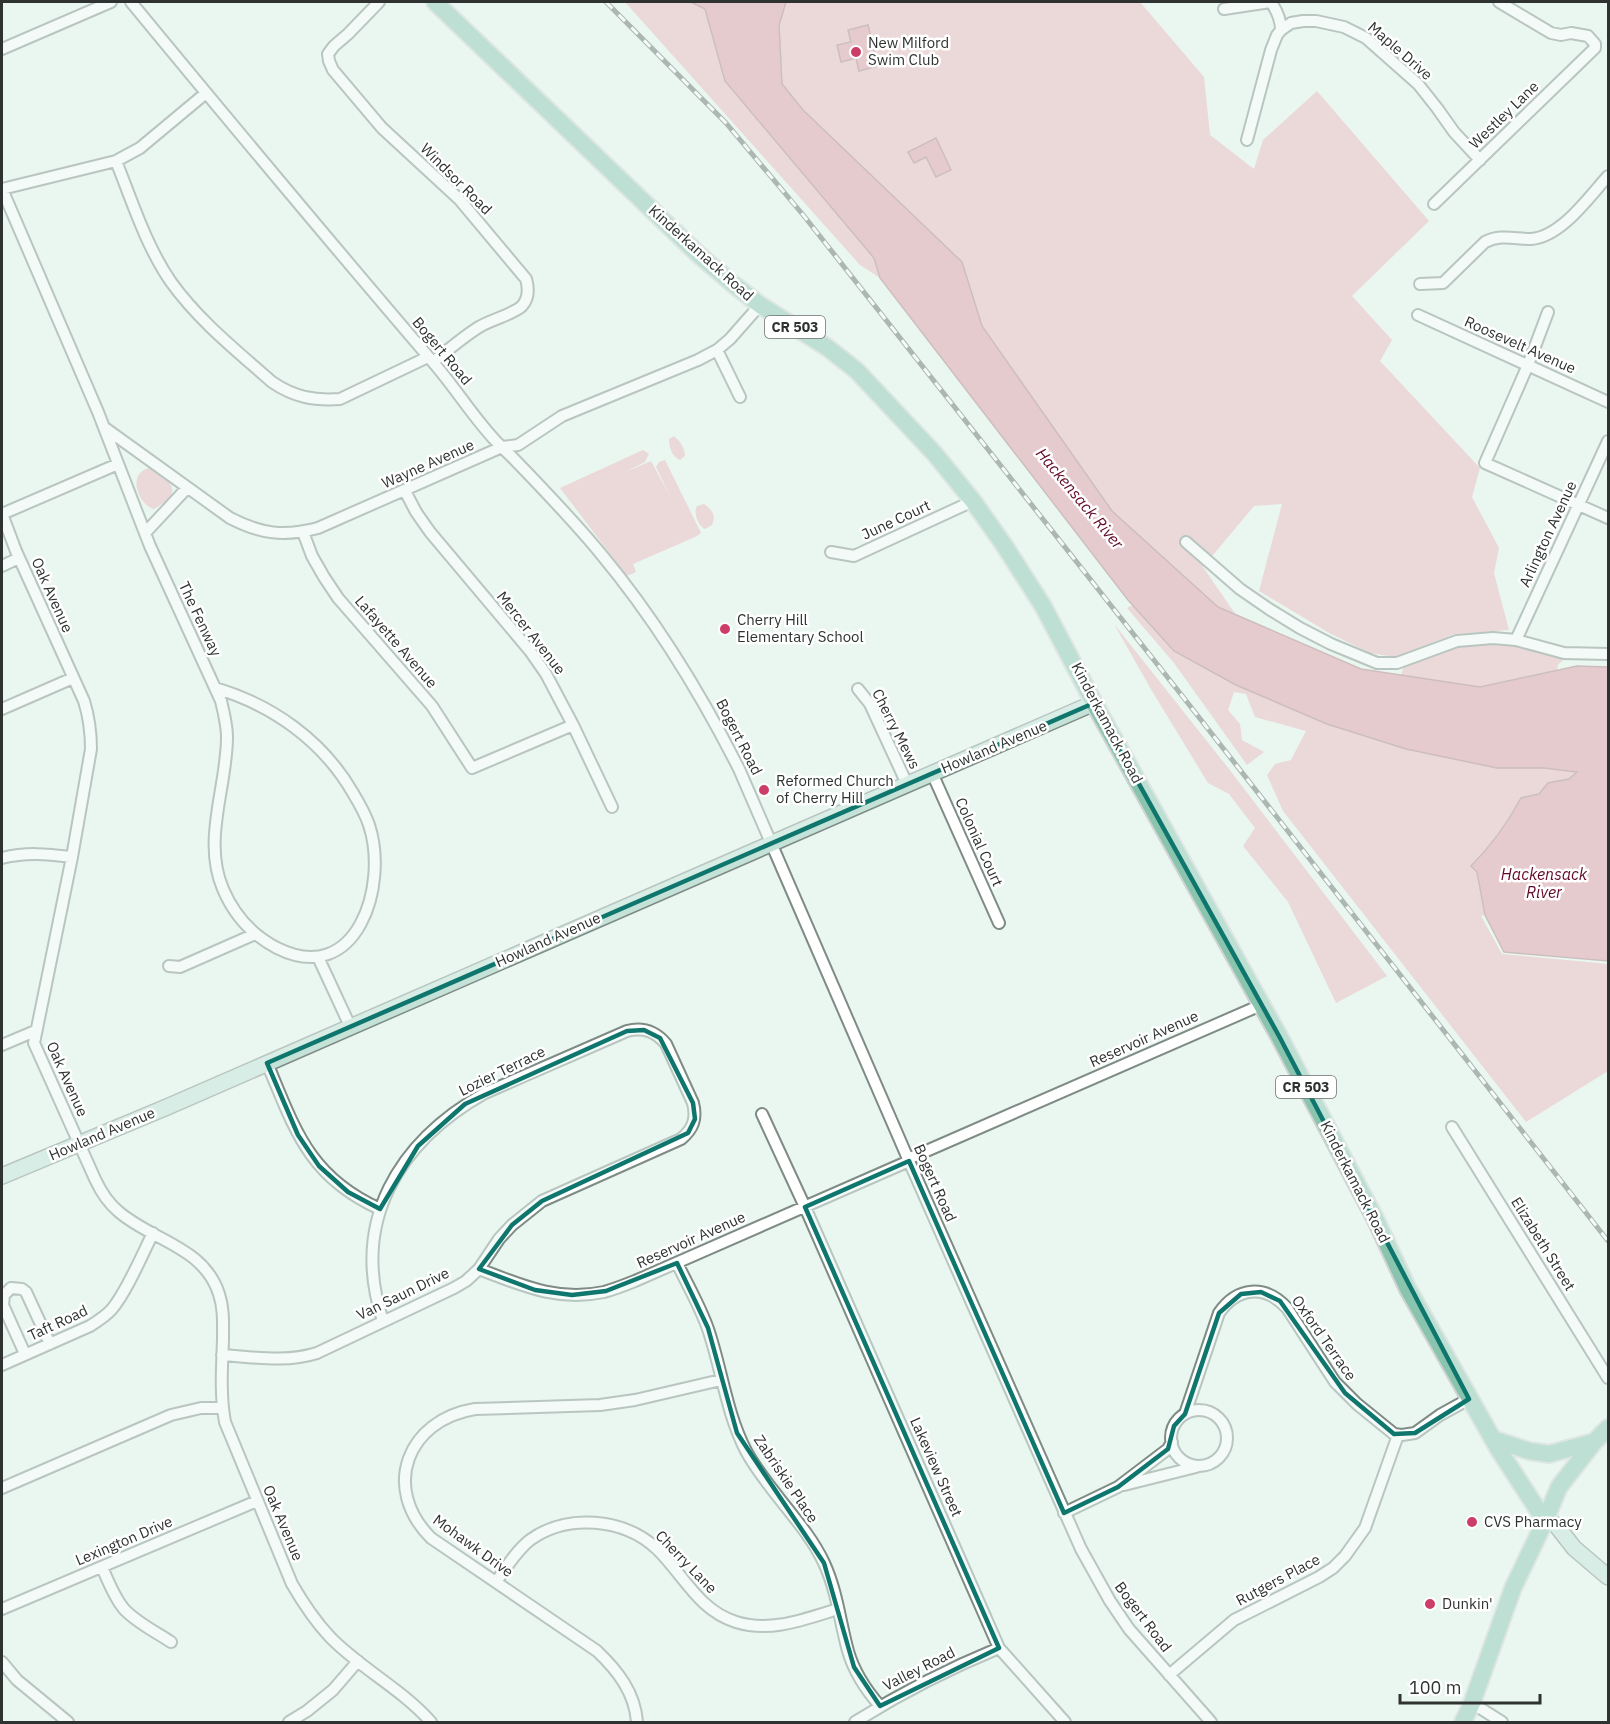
<svg xmlns="http://www.w3.org/2000/svg" width="1610" height="1724" font-family="'IBM Plex Sans',sans-serif">
	<style>
		.green { fill: #eeb4bd }
		.water { fill: #e298a5; stroke: #ac7a82; stroke-width: 1.5 }
		.lines { fill: none; stroke-linecap: round; stroke-linejoin: round }
		.street-casing { stroke: #7f8b85; stroke-width: 14 }
		.secondary-casing { stroke: #7f8b85; stroke-width: 18 }
		.primary-casing { stroke: #d1d2d2; stroke-width: 20 }
		.street { stroke: #fff; stroke-width: 10 }
		.secondary { stroke: #c4e2d7; stroke-width: 15 }
		.primary { stroke: #89c4af; stroke-width: 16 }
		.rail-casing { stroke: #636a67; stroke-width: 5 }
		.rail { stroke: #fff; stroke-width: 3; stroke-dasharray: 9; stroke-linecap: butt }
		.marked { fill: none; stroke: #0f766e; stroke-width: 4.5; stroke-linejoin: round }
		.poi-dot { fill: #cc3d67; stroke: #fff; stroke-width: 2 }
		.labels { text-anchor: middle; stroke-width: 5; stroke-linejoin: round; paint-order: stroke }
		.shield { fill: #fff; stroke: #6d706f; stroke-width: 1.5 }
		.shield-label { font-size: 14px; font-weight: bold; fill: #2e3331 }
		.poi-label { font-size: 15px; fill: #2e3331; stroke: #fff; text-anchor: start }
		.street-label { font-size: 15px; fill: #2e3331; stroke: #fff }
		.water-label { font-size: 16px; font-style: italic; fill: #620929; stroke: #fff }
	</style>
	<rect width="100%" height="100%" fill="#eaf6f0"/>
	<path class="green" d="M625,2H691L705,8L725,81L874,258L880,278L860,265Z
		M786,2H1140L1204,77L1210,135L1254,169L1263,140L1317,91L1429,221L1352,296L1392,340L1380,361L1480,468L1472,497L1499,548L1494,573L1509,630L1455,634L1395,657L1370,653L1331,634L1259,591L1282,504L1254,506L1203,567L1236,615L1218,607L1112,511L982,326L962,262L803,110L782,84L779,25Z
		M674,436C680,441 685,448 685,456L680,460C672,457 669,447 669,439Z
		M643,450L649,454L645,462L623,473L651,461L670,496L656,467L659,462L665,460L701,533L695,537L633,564L636,572L627,576L560,488Z
		M149,468C154,470 158,472 162,476C181,490 171,499 154,509C139,505 126,474 149,468Z
		M704,504C713,511 716,515 712,525L705,529C698,526 693,513 697,506Z
		M1133,605L1174,651L1236,685L1327,724L1544,768L1578,772L1569,779L1548,783L1539,794L1521,798C1507,823 1492,845 1472,866L1477,872L1485,915L1481,916L1502,954L1608,964V1071L1526,1122L1283,811L1267,775L1275,764L1291,760L1306,731L1255,717L1246,694L1234,692L1228,710L1240,724L1242,740L1264,752L1247,765L1174,663L1127,608Z
		M1114,624L1229,769L1387,976L1336,1003L1288,902L1243,846L1255,828L1229,794L1208,783L1152,691Z
		M1506,641L1566,657L1558,665L1557,670L1480,687L1401,675L1405,662L1474,643Z"/>
	<path class="water" d="M691,2H786L779,25L782,84L803,110L962,262L982,326L1112,511L1218,607L1361,669L1480,687L1577,666L1608,667V961L1504,952L1485,915L1477,872L1471,866C1492,845 1507,824 1521,798L1539,794L1548,783L1569,779L1577,772L1544,768H1497L1406,749L1327,724L1236,685L1174,651L1128,600L880,278L874,258L725,81L705,9Z
		M868,25L878,66L859,71L856,58L841,62L837,45L851,42L848,30Z
		M936,138L951,170L936,177L926,157L914,163L908,152Z"/>
	<g class="lines">
		<defs>
			<path id="street" d="M131,2C230,122 330,242 432,361C454,386 471,414 493,438C500,446 507,452 514,459C544,490 574,521 601,554C656,620 700,692 739,769L909,1161L1081,1549L1110,1601L1129,1629L1211,1722
				M379,2L348,34L334,46L328,54L329,61L333,70L382,128L459,199L526,279C529,289 529,298 522,306C514,314 490,320 479,327C463,337 448,350 433,362
				M1271,2C1277,11 1281,19 1281,30
				M1224,9L1270,2
				M2,49L111,2
				M1247,140L1271,50L1277,35L1281,30L1291,23L1303,21H1316L1344,27L1366,38L1418,84L1437,108L1454,132L1480,160
				M116,161C132,201 146,246 171,282C199,321 237,351 272,382C294,397 314,401 340,399L428,357
				M2,189L98,412L150,546L221,701C224,713 227,725 227,737C227,787 202,840 223,889C234,915 252,935 277,948C357,988 389,885 369,825C365,813 359,803 353,793C323,741 273,705 215,688
				M2,189L116,161L140,148L206,93
				M1434,204L1595,48V44L1588,36L1571,33L1561,35L1551,33L1499,2
				M1420,284L1443,283L1485,242C1500,234 1515,239 1531,239C1561,237 1589,197 1608,176
				M1548,312L1528,365L1485,463L1608,518
				M1418,315L1608,402
				M717,350L740,397
				M105,428L230,518C261,534 284,537 318,528L502,447L518,445L562,416L698,360L717,350L730,339L760,305
				M405,491L416,512L430,532L530,651L546,674L573,725L612,807
				M2,514L16,551L84,701C89,717 91,732 91,749L72,857L34,1043L95,1179C101,1192 108,1203 119,1212C153,1241 204,1247 219,1294C224,1309 223,1324 223,1340C222,1367 220,1395 225,1422L292,1584C303,1603 315,1621 330,1637C361,1669 402,1689 431,1722
				M2,514L118,464
				M303,532L312,556L324,577L338,598L432,706L472,768L573,725
				M145,533L187,488
				M1186,542L1240,589L1269,609L1300,628L1331,644L1377,663H1397L1457,641L1493,638L1516,640L1564,653L1608,654
				M831,552L854,556L973,501
				M2,566L19,558
				M1516,640L1608,441
				M858,689L870,704L907,784
				M2,709L73,678
				M932,773L999,923
				M2,858C27,852 46,854 72,857
				M318,957L350,1026
				M169,966L180,967L255,934
				M2,1045L35,1031
				M267,1063C295,1130 309,1177 380,1209
				M762,1114L805,1207L999,1648L1065,1722
				M1452,1127L1608,1378
				M908,1159L1261,1005
				M677,1263C687,1284 700,1306 708,1329C722,1370 726,1412 746,1451C767,1490 806,1524 824,1563C837,1591 840,1622 848,1651C854,1672 866,1690 880,1706
				M479,1269C521,1285 557,1302 604,1292C615,1289 625,1285 635,1281L909,1161
				M25,1354L3,1305L4,1295L11,1288L22,1289L26,1292L50,1344
				M222,1355C253,1357 286,1363 317,1353L454,1288L466,1281L479,1269L499,1239L512,1225L542,1201L681,1139C693,1129 697,1119 693,1103L666,1044C655,1031 643,1027 627,1031L485,1093C398,1142 350,1222 383,1321
				M2,1365L90,1326C98,1321 106,1316 112,1309C127,1291 142,1255 153,1233
				M1171 1438a28 28 0 1 1 56 0a28 28 0 1 1-56 0Z
				M1185,1414L1219,1313C1237,1287 1265,1284 1287,1308L1335,1382L1357,1404L1394,1434L1402,1435L1415,1433L1440,1415L1469,1399
				M1124,1485L1196,1467
				M2,1488L171,1415L201,1408H223
				M1064,1513L1118,1487L1168,1449L1172,1442
				M102,1567C108,1581 114,1597 124,1609C137,1623 156,1632 171,1642
				M496,1582C506,1568 516,1551 530,1540C567,1513 624,1518 657,1549C683,1574 698,1610 736,1622C771,1633 805,1619 838,1609
				M2,1609L257,1501
				M2,1662L17,1680L68,1722
				M1169,1675L1234,1620L1319,1577L1333,1568L1345,1556L1365,1528L1398,1435
				M1472,1703L1502,1722
				M289,1722L307,1711L333,1690L358,1661
				M637,1722C635,1693 618,1671 597,1651L431,1538C381,1488 407,1420 475,1409L600,1405L635,1400L721,1380
				M855,1722C901,1693 948,1669 999,1648"/>
			<path id="secondary" d="M2,1176L167,1107L1094,703
				M1545,1521L1556,1525L1574,1548L1608,1577"/>
			<path id="primary" d="M435,2L699,255L733,284L760,305L828,348L857,371L934,453L973,501L1004,545L1043,606L1094,703L1279,1036L1376,1220L1408,1289L1499,1450L1545,1521
				M1493,1439L1529,1451L1549,1454L1594,1442
				M1463,1722L1472,1703L1513,1588L1545,1521L1559,1487L1594,1442L1608,1428"/>
		</defs>
		<use href="#street" class="street-casing"/>
		<use href="#secondary" class="secondary-casing"/>
		<use href="#primary" class="primary-casing"/>
		<use href="#street" class="street"/>
		<use href="#secondary" class="secondary"/>
		<use href="#primary" class="primary"/>
		<defs>
			<path id="rail" d="M606,2L726,123L804,216L1187,702L1608,1241"/>
		</defs>
		<use href="#rail" class="rail-casing"/>
		<use href="#rail" class="rail"/>
	</g>
	<path d="M0 0H1610V1724H0ZM1094,703L1279,1036L1469,1399L1415,1433L1394,1434L1345,1393L1280,1301L1261,1292L1241,1294L1219,1313L1185,1414L1174,1426L1168,1449L1118,1487L1064,1513L909,1161L805,1207L999,1648L880,1706L854,1667L824,1563L737,1433L708,1328L677,1263L606,1291L572,1295L535,1290L479,1269L512,1225L542,1201L688,1133L695,1119L693,1103L660,1038L644,1030L627,1031L465,1104L418,1146L380,1209L348,1192L319,1166L298,1135L267,1063Z" fill="#eaf6f0" fill-opacity=".55" fill-rule="evenodd"/>
	<path class="marked" d="M1094,703L1279,1036L1469,1399L1415,1433L1394,1434L1345,1393L1280,1301L1261,1292L1241,1294L1219,1313L1185,1414L1174,1426L1168,1449L1118,1487L1064,1513L909,1161L805,1207L999,1648L880,1706L854,1667L824,1563L737,1433L708,1328L677,1263L606,1291L572,1295L535,1290L479,1269L512,1225L542,1201L688,1133L695,1119L693,1103L660,1038L644,1030L627,1031L465,1104L418,1146L380,1209L348,1192L319,1166L298,1135L267,1063Z"/>
	<g class="poi-dot">
		<circle cx="856" cy="52" r="6"/>
		<circle cx="725" cy="629" r="6"/>
		<circle cx="764" cy="790" r="6"/>
		<circle cx="1472" cy="1522" r="6"/>
		<circle cx="1430" cy="1604" r="6"/>
	</g>
	<g class="labels">
		<g class="shield">
			<rect x="765" y="316" width="60" height="22" rx="4.5"/>
			<rect x="1276" y="1076" width="60" height="22" rx="4.5"/>
		</g>
		<g class="shield-label">
			<text x="795" y="332">CR 503</text>
			<text x="1306" y="1092">CR 503</text>
		</g>
		<g class="poi-label">
			<text x="868" y="48">New Milford<tspan x="868" dy="17">Swim Club</tspan></text>
			<text x="737" y="625">Cherry Hill<tspan x="737" dy="17">Elementary School</tspan></text>
			<text x="776" y="786">Reformed Church<tspan x="776" dy="17">of Cherry Hill</tspan></text>
			<text x="1484" y="1527">CVS Pharmacy</text>
			<text x="1442" y="1609">Dunkin'</text>
		</g>
		<g class="street-label">
			<text transform="translate(1400 51) rotate(41)" y="5">Maple Drive</text>
			<text transform="translate(1504 115) rotate(-44)" y="5">Westley Lane</text>
			<text transform="translate(456 179) rotate(45)" y="5">Windsor Road</text>
			<text transform="translate(701 253) rotate(42)" y="5">Kinderkamack Road</text>
			<text transform="translate(1520 345) rotate(24)" y="5">Roosevelt Avenue</text>
			<text transform="translate(442 351) rotate(50)" y="5">Bogert Road</text>
			<text transform="translate(428 464) rotate(-24)" y="5">Wayne Avenue</text>
			<text transform="translate(896 520) rotate(-25)" y="5">June Court</text>
			<text transform="translate(1548 534) rotate(-65)" y="5">Arlington Avenue</text>
			<text transform="translate(52 595) rotate(66)" y="5">Oak Avenue</text>
			<text transform="translate(200 619) rotate(65)" y="5">The Fenway</text>
			<text transform="translate(531 633) rotate(52)" y="5">Mercer Avenue</text>
			<text transform="translate(396 642) rotate(49)" y="5">Lafayette Avenue</text>
			<text transform="translate(1107 723) rotate(62)" y="5">Kinderkamack Road</text>
			<text transform="translate(896 729) rotate(63)" y="5">Cherry Mews</text>
			<text transform="translate(739 737) rotate(63)" y="5">Bogert Road</text>
			<text transform="translate(994 747) rotate(-23)" y="5">Howland Avenue</text>
			<text transform="translate(979 842) rotate(66)" y="5">Colonial Court</text>
			<text transform="translate(548 940) rotate(-24)" y="5">Howland Avenue</text>
			<text transform="translate(1144 1039) rotate(-24)" y="5">Reservoir Avenue</text>
			<text transform="translate(502 1071) rotate(-26)" y="5">Lozier Terrace</text>
			<text transform="translate(67 1079) rotate(66)" y="5">Oak Avenue</text>
			<text transform="translate(102 1134) rotate(-23)" y="5">Howland Avenue</text>
			<text transform="translate(1355 1182) rotate(63)" y="5">Kinderkamack Road</text>
			<text transform="translate(935 1183) rotate(66)" y="5">Bogert Road</text>
			<text transform="translate(691 1240) rotate(-24)" y="5">Reservoir Avenue</text>
			<text transform="translate(1543 1244) rotate(58)" y="5">Elizabeth Street</text>
			<text transform="translate(403 1294) rotate(-26)" y="5">Van Saun Drive</text>
			<text transform="translate(58 1323) rotate(-25)" y="5">Taft Road</text>
			<text transform="translate(1324 1338) rotate(55)" y="5">Oxford Terrace</text>
			<text transform="translate(936 1467) rotate(66)" y="5">Lakeview Street</text>
			<text transform="translate(786 1479) rotate(56)" y="5">Zabriskie Place</text>
			<text transform="translate(283 1523) rotate(67)" y="5">Oak Avenue</text>
			<text transform="translate(124 1541) rotate(-23)" y="5">Lexington Drive</text>
			<text transform="translate(473 1546) rotate(36)" y="5">Mohawk Drive</text>
			<text transform="translate(686 1562) rotate(46)" y="5">Cherry Lane</text>
			<text transform="translate(1278 1580) rotate(-28)" y="5">Rutgers Place</text>
			<text transform="translate(1143 1617) rotate(53)" y="5">Bogert Road</text>
			<text transform="translate(919 1669) rotate(-27)" y="5">Valley Road</text>
		</g>
		<g class="water-label">
			<text transform="translate(1080 498) rotate(50)" y="6">Hackensack River</text>
			<text x="1544" y="880">Hackensack<tspan x="1544" dy="18">River</tspan></text>
		</g>
	</g>
	<rect width="1610" height="1724" fill="none" stroke="#2e3331" stroke-width="6"/>
	<path d="M1400 1694v9h140v-9" fill="none" stroke="#2e3331" stroke-width="3"/>
	<text x="1409" y="1694" font-size="18" fill="#2e3331" stroke="#ffffff" stroke-width="4.5" paint-order="stroke">100 m</text>
</svg>
